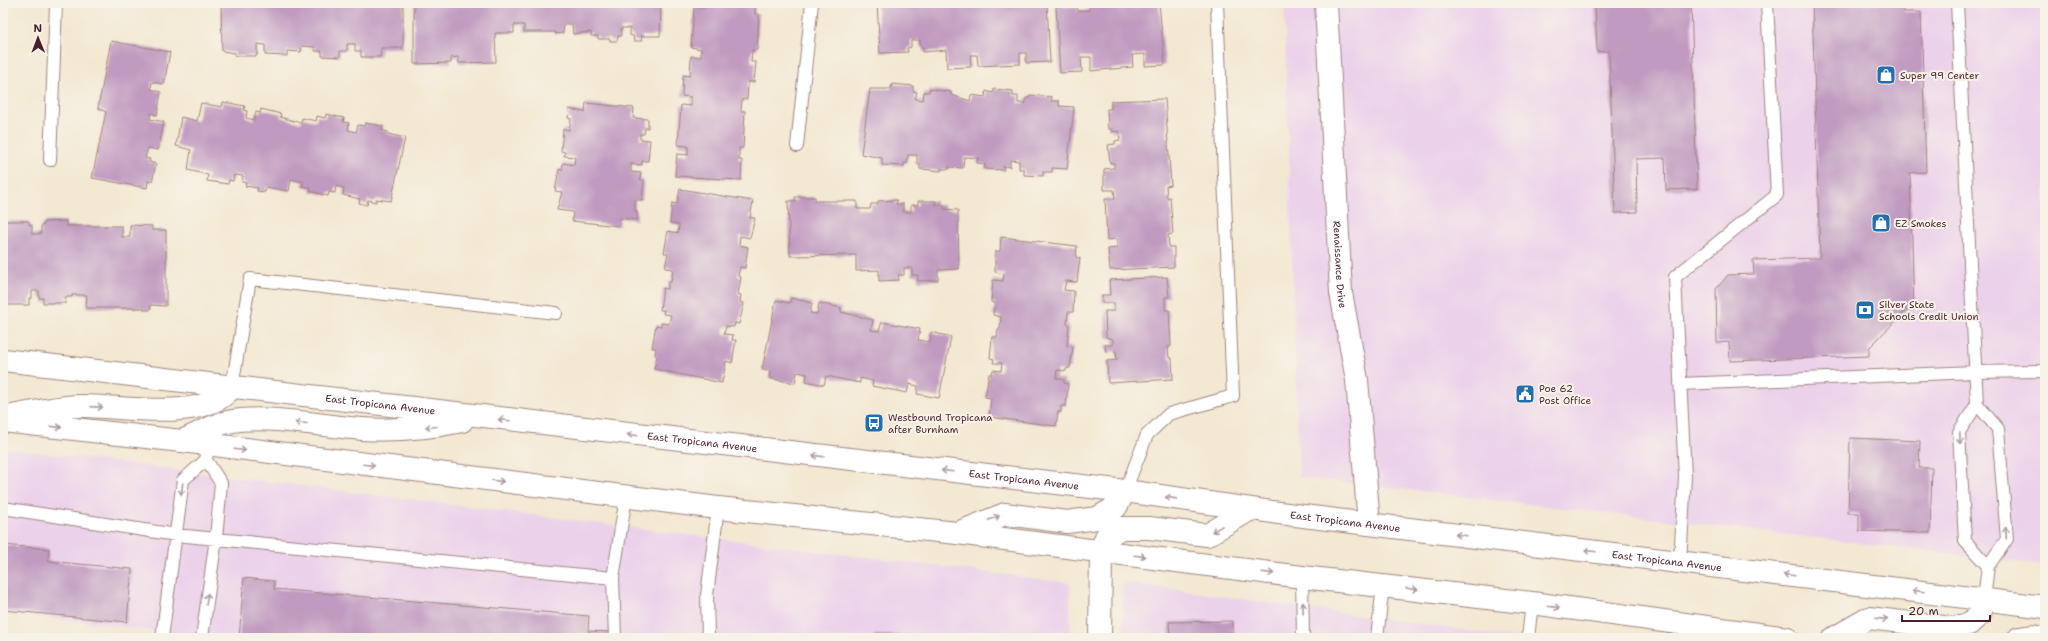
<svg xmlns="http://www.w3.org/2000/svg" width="2048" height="641" font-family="'Shantell Sans',sans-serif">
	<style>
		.built { fill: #ecd1ea }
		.building { fill: #c09ac0 }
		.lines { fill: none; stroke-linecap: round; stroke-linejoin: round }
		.service-casing { stroke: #9e847e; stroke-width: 14 }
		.minor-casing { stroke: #9e847e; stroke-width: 24 }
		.primary-casing { stroke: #9e847e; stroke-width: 24 }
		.service { stroke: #fff; stroke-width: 12 }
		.minor { stroke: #fff; stroke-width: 22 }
		.primary { stroke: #fff; stroke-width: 22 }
		.oneway { stroke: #ae9aa0 }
		.labels { text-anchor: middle; stroke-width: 4; stroke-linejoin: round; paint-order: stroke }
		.poi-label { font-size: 10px; fill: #4a1f2b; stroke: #f7f3e8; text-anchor: start }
		.street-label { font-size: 10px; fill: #4a1f2b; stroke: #f7f3e8 }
	</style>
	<rect width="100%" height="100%" fill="#f7f3e8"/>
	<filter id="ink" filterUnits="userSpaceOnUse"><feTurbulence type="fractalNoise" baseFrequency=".025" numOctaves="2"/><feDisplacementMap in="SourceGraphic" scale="8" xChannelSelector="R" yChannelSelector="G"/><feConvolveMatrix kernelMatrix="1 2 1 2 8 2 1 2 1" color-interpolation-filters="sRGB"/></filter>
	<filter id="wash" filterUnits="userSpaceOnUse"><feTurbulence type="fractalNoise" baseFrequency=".012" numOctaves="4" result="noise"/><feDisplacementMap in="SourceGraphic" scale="16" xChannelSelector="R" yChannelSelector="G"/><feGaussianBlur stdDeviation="0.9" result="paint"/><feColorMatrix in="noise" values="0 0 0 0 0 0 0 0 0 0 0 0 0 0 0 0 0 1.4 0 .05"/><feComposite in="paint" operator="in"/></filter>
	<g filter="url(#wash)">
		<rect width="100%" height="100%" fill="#f3e8d2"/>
		<path class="built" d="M1284,3H2045V565L1299,477Z
			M3,448L1070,583V638H215L3,612Z
			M1123,582L1518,638H1124Z"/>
		<g id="blocks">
			<path class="building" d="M221,3H403V48H381L380,57H361V51H355V44H347V51H340V57L322,56V51H315V47L302,46L301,52L287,51V56L265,55V45L257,44V56H235V53L222,51Z
				M414,3H661L660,36H641L642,41H634L633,36L630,35V28H621V36H618L617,41H610V39H598V36H591V32L573,34L572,24H564L563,33L555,34L556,32H524V25H514V33H495L496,62L459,63L458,57L451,58V63L414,64Z
				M704,3H755V14H759L757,50H752L751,62H756L754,82H748L747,99H742L741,111H745L743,148H739V160H742L741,180L675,176L677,154L688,155V146L678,145L681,105L691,106V97L682,96L683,75L690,76L691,56L701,57V49L691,47L694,8H704Z
				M877,3H1047L1050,62L1026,63V53H1020V64L978,66L977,55H970L971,67L947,68L946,50L923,52V47H920V40H911V47L907,48L908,52L880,53Z
				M1127,3V8L1139,7V3H1159L1165,65L1145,66V54L1132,55L1133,67L1091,71V57H1081L1082,72L1060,73L1056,7L1077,6L1078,11L1089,10V5Z
				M1595,3H1691L1697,189L1666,190L1665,158L1636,159L1637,212L1615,213L1609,51L1597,52Z
				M1812,3H1903L1904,12H1921L1926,172L1910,173L1914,309L1906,310L1869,348V356L1730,361L1729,342L1717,343L1716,289L1728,275L1754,274L1753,260L1820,258Z
				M111,41L170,52L164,84L152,82L151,89L161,92L157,115L151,113L150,119L164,122L158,150L148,148L145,158L150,159L149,162L156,164L152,182L148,181L147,188L92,178L106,112L98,108Z
				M892,84L913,86V91L917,92L915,99L923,100L924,92H929V89L951,92V95L970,101L971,95L985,97L986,91L993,93L994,89L1013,91V96H1018V103H1025L1026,98H1029L1030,95L1052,97L1051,101H1059V106L1074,107L1067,169L1052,168V172H1043V176L1024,175V169H1019V161L1010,160V167L1003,166L1004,170L985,169V164L977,163L978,158L964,157L963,168L949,167V169H941V171L920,169V164H917V155H908L907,163H904V166L882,165V158L861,154L870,89H891Z
				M1165,99L1171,185L1166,186L1167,198L1170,197L1173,234L1168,235L1169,247H1174V267L1110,270L1108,249L1117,248V239L1107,240L1105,199H1115L1114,190H1104V169L1114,168V163H1110L1108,145L1115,144V141L1120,140L1119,131L1112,132V129H1108L1107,109H1111V101Z
				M223,102L245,106L244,110L247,111L246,118L254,120L256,112L260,113L261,109L281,114L280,117L301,123L302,118L316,121L317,116L325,118L326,114L344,118L343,122L349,123L348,130L356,132L358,125L364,126L365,123L383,126L382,130L388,132V134L405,138L391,201L376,199V202L368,200L367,205L359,203L360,199L343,195L344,188L336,186L335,193L329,192L328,196L310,191L311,188L302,186L304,182L291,179L289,191L266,187L265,192L257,191L258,188L245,186L246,183L242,182L243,176L234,175L233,181L229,180L228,184L207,181L208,175L188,170L191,150L176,146L181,117L197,121L201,103L222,107Z
				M586,103L634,108L633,118L648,119V128H645L644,134H640V139L650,140L648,161H642V165L631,164V172L641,173L640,180H644L642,200H635V211H637V220L620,218L619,226L572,221L573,212L557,210L562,192L555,191L559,169L562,170L563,163L574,165L575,157L564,156L565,152L561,151L563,129L569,130L571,119L568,118L569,109L585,112Z
				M680,189L753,201L750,218H755L750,238L740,236L739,245L748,247L745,268L740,267L738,276L741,277L738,294L741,295L740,302L744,303L739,324L735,323L734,327L726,326L724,334L733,335L732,340H736L732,363L726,361L722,383L654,369L657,356L655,355L656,348H652L656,325L661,326V323L669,324L671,315L663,314L664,310H660L663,288L668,289V282H671L673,269L665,268L668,253H664L668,231L678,233L679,225L670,223L672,203L677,204Z
				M795,197H815V201H857V209H870L871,204H878V201L897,200L896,204H903V212H911V205H918V201H936V205H944V209L958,210L959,269L938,270V280L918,281V275H912V268H904V275H898L899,280L879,281V270L856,271V255L790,256L788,201H796Z
				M6,221H29V225H32V234H41V226L44,225V222L66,221V226H122V237H130V225L152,226V230H166V306L151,305L150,310H144V308H86L87,295H72V297H65L66,303H43V298H39V291H32V298H29V305H3V227H6Z
				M1001,237L1077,246L1076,258H1080L1077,282L1066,281L1064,290L1074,291L1073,312H1068L1067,324L1069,325L1067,346L1073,347L1070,368H1067L1066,371L1057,370L1056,378L1064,380V383L1068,384L1066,406H1061V412H1058L1056,426L989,417L991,398L985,397L989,374H992L993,370L1001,371L1002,363H993L994,359L990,358L992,337H997L998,329H1000L1001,317L993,315L995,303L991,302L993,280L1003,281L1004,274L995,272V252L1000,251Z
				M1167,277L1169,297H1165V310H1169L1171,346L1168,347L1169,358H1172L1173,379L1108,383L1107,361L1117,360L1116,351L1106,352L1105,345H1113V339L1106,337L1105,311H1114V303H1102V295H1110L1109,280Z
				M791,298L812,303L810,313L817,314L819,303L841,308V312L873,320L871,330L879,331L882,322L920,329L918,340L930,342L931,332L951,337L939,398L917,394L918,386L909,384L907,393L872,386L873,381L860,378V383L826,376L824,385L806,381L807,374L797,372L795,383L769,378L770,371L762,370L776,300L790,303Z
				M1850,438L1920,441L1919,468H1932L1930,533L1859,531V513H1848Z
				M3,545L49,549L48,561L132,569L127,622L3,610Z
				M244,578L274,581V589L589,616L588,631L610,632V638H239Z
				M1233,621V638H1170L1169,622Z
				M875,635H906L910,638H872Z"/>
		</g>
	</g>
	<g filter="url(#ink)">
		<use href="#blocks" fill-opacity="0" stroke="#9e847e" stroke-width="1"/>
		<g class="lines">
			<defs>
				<path id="service" d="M1957,3L1977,404L1959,432L1965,541L1988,566
					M797,146L812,3
					M50,160L56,3
					M1680,384L1975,372L2045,371
					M232,387L250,279L556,313
					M1977,404L1998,429L2007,539L1988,566L1984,599
					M1125,491L1147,435L1169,414L1233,396L1217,3
					M3,508L176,535L613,578L626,497
					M1680,562L1685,477L1675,277L1777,195L1767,3
					M1302,577L1303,638
					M613,578L615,638
					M162,638L183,480L206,460L208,446
					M202,638L216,538L221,483L206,460
					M708,638L707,595L718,508
					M1377,638L1383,586
					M1528,638L1532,603"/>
				<g id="minor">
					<path id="s1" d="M1326,3L1341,293L1357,380L1369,524"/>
					<path d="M1100,638L1101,551"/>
				</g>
				<g id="primary">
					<path id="s2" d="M3,360L1125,491L1279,513L2045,607"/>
					<path d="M12,416C34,412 56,407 79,406C120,405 204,424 232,387"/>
					<path d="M3,421L182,441L718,508L957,533L1302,577L1532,603L1787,638"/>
					<path d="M182,441C197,434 211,426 227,422C266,414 321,426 362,429C395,431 429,428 462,421"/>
					<path d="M960,532L1005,514L1067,522L1097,518L1116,507L1125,491"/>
					<path d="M1101,551L1106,537L1121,528H1149L1207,535L1251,509"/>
					<path d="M1834,638L1869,618L1952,628L1969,624L1980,614L1984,599"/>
					<path d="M2019,638L2032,636L2045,638"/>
				</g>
			</defs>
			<use href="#service" class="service-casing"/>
			<use href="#minor" class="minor-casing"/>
			<use href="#primary" class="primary-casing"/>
			<use href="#service" class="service"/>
			<use href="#minor" class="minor"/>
			<use href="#primary" class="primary"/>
		</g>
		<defs><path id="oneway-shaft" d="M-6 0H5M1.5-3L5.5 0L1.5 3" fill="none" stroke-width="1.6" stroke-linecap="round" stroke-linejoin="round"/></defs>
		<g class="oneway">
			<use href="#oneway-shaft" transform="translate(97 407) rotate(2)"/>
			<use href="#oneway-shaft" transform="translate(504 420) rotate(-173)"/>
			<use href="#oneway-shaft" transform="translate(301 423) rotate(-175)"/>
			<use href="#oneway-shaft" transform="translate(56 427) rotate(6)"/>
			<use href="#oneway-shaft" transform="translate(431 427) rotate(175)"/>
			<use href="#oneway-shaft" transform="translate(633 435) rotate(-173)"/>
			<use href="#oneway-shaft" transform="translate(1960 438) rotate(89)"/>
			<use href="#oneway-shaft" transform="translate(240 450) rotate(7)"/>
			<use href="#oneway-shaft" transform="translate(818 456) rotate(-173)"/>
			<use href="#oneway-shaft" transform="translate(369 465) rotate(7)"/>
			<use href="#oneway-shaft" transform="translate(947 471) rotate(-173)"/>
			<use href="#oneway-shaft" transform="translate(498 481) rotate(7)"/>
			<use href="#oneway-shaft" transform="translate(182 489) rotate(97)"/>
			<use href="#oneway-shaft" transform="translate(1171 498) rotate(-172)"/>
			<use href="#oneway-shaft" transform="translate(994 518) rotate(-22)"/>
			<use href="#oneway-shaft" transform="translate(1217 529) rotate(149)"/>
			<use href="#oneway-shaft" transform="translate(2006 533) rotate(-93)"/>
			<use href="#oneway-shaft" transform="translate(1461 535) rotate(-173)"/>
			<use href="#oneway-shaft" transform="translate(1590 551) rotate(-173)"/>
			<use href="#oneway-shaft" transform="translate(1140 556) rotate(7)"/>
			<use href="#oneway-shaft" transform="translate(1268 573) rotate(7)"/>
			<use href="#oneway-shaft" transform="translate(1789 575) rotate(-173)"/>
			<use href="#oneway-shaft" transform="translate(1412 589) rotate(7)"/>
			<use href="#oneway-shaft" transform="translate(1918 591) rotate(-173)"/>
			<use href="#oneway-shaft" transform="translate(207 599) rotate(-82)"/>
			<use href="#oneway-shaft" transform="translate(1554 607) rotate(8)"/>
			<use href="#oneway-shaft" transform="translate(1303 608) rotate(-92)"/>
			<use href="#oneway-shaft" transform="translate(1882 619) rotate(7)"/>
		</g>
	</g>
	<defs>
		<symbol id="shop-square" viewBox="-11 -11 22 22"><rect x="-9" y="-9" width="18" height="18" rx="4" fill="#1f6fb2" stroke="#f7f3e8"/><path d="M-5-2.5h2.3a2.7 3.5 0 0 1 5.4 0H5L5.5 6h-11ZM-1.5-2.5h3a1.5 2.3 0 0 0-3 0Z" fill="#fff"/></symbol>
		<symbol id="bank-square" viewBox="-11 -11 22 22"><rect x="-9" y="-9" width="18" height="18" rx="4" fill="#1f6fb2" stroke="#f7f3e8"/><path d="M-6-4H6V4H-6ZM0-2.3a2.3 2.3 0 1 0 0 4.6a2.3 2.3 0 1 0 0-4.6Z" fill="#fff"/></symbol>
		<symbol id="civic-square" viewBox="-11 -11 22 22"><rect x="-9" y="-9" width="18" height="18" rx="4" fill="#1f6fb2" stroke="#f7f3e8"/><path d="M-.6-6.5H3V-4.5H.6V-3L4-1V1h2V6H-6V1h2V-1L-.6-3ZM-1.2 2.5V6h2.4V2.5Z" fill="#fff"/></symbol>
		<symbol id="bus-square" viewBox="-11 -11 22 22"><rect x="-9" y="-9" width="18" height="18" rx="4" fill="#1f6fb2" stroke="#f7f3e8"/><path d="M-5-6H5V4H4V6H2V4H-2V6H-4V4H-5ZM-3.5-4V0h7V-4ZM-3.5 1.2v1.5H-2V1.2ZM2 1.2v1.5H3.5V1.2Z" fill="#fff"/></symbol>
	</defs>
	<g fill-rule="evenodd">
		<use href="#shop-square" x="1875" y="64" width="22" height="22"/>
		<use href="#shop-square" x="1870" y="212" width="22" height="22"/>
		<use href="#bank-square" x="1854" y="299" width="22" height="22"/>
		<use href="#civic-square" x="1514" y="383" width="22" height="22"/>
		<use href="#bus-square" x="863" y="412" width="22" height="22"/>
	</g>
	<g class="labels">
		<g class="poi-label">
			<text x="1900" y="79">Super 99 Center</text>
			<text x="1895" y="227">EZ Smokes</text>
			<text x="1879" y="308">Silver State<tspan x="1879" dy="12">Schools Credit Union</tspan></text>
			<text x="1539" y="392">Poe 62<tspan x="1539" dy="12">Post Office</tspan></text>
			<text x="888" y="421">Westbound Tropicana<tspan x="888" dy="12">after Burnham</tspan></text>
		</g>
		<g class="street-label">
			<text dy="4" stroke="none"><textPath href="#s1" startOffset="262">Renaissance Drive</textPath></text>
			<text dy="4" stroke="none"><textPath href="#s2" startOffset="380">East Tropicana Avenue</textPath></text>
			<text dy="4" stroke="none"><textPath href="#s2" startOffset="704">East Tropicana Avenue</textPath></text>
			<text dy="4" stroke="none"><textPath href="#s2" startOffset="1028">East Tropicana Avenue</textPath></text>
			<text dy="4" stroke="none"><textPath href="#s2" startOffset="1352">East Tropicana Avenue</textPath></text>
			<text dy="4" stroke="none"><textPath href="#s2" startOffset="1676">East Tropicana Avenue</textPath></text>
		</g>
	</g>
	<rect width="2048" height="641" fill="none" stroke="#f7f3e8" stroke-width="16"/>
	<g transform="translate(38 38) rotate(359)" stroke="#f7f3e8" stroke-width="3" paint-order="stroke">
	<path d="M0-3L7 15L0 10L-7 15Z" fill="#4a1f2b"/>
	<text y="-6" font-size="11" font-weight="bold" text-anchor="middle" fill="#4a1f2b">N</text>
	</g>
	<path d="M1902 615v6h88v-6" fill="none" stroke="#4a1f2b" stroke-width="2"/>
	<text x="1908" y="615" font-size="12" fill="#4a1f2b" stroke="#f7f3e8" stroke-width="3" paint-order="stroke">20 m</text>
</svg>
